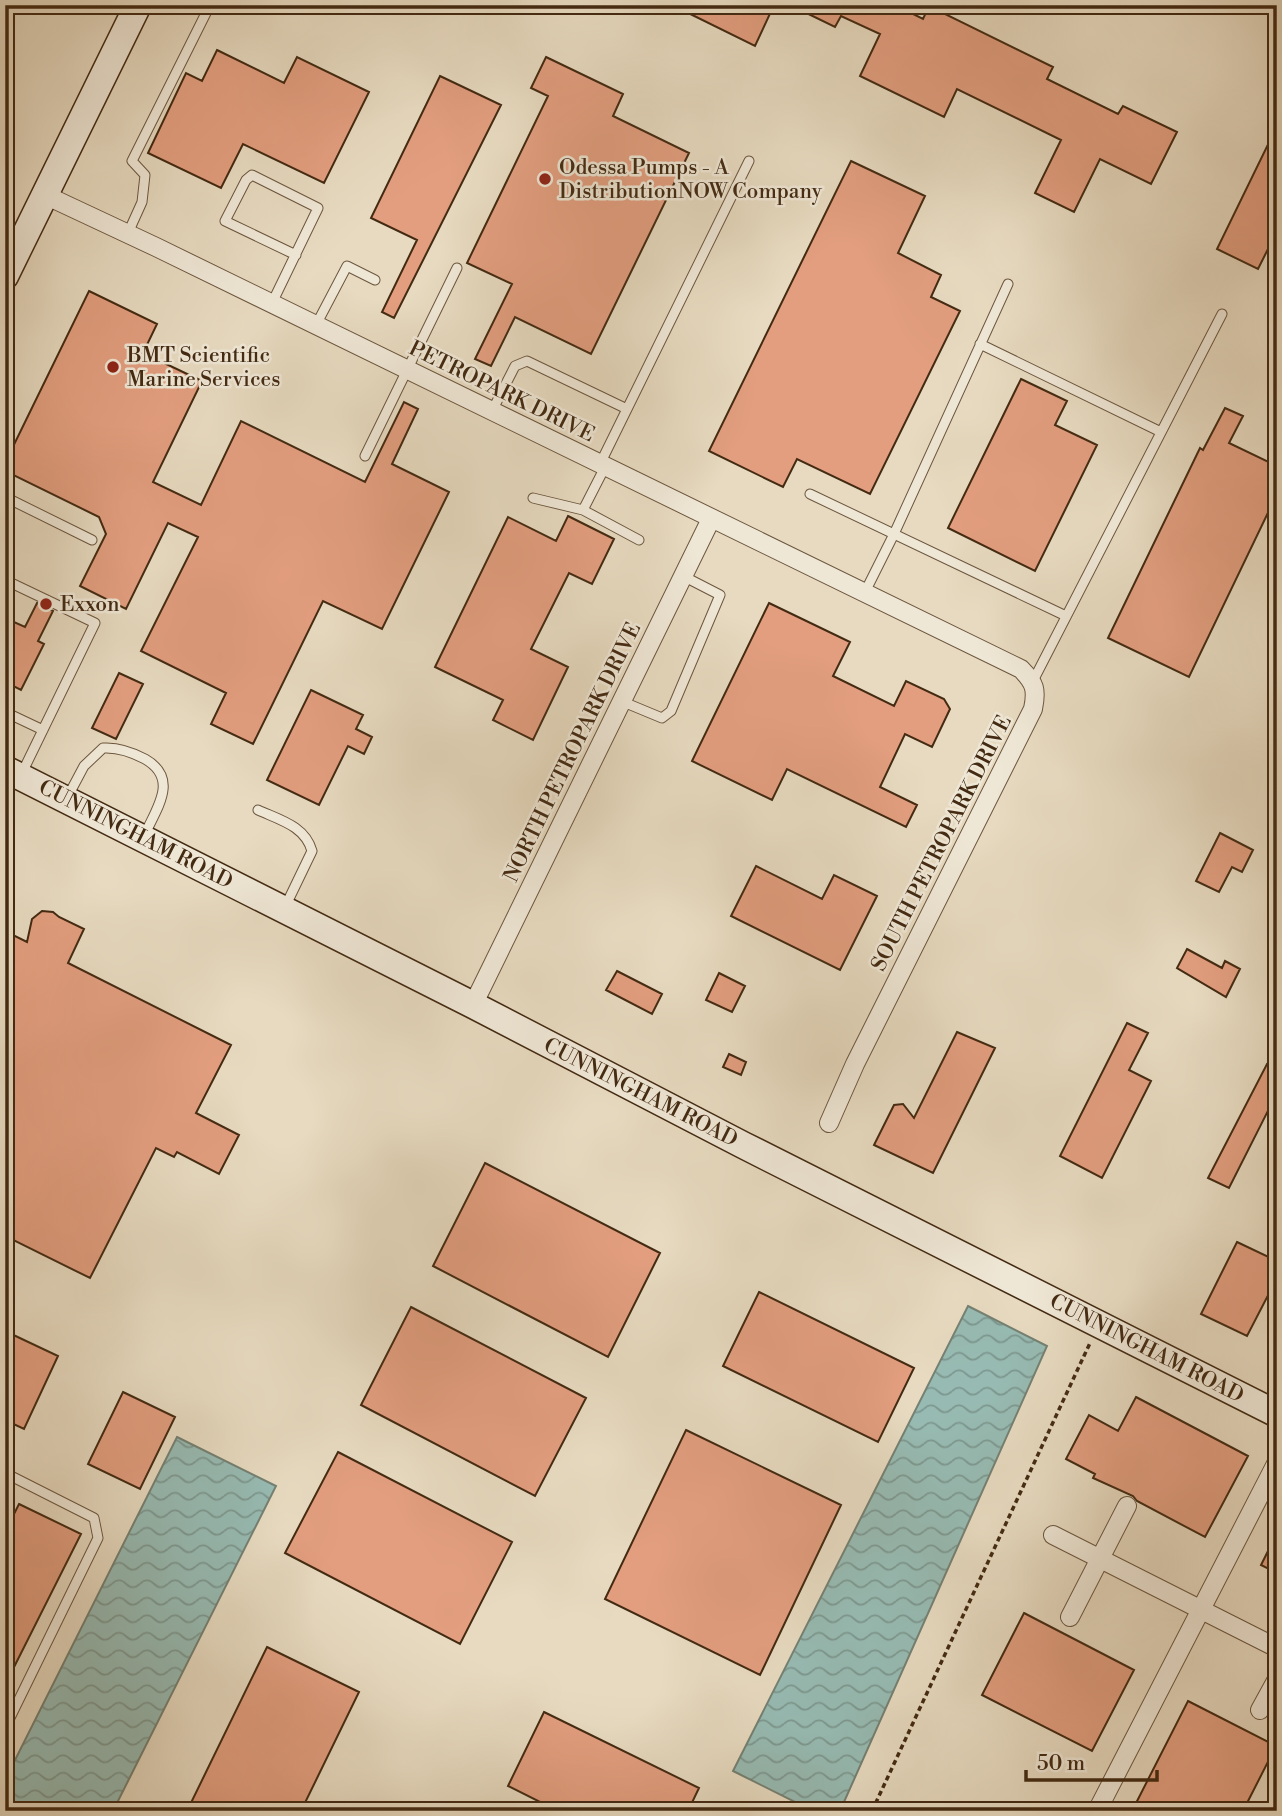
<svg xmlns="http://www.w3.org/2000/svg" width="1282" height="1816" font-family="'Libre Bodoni',serif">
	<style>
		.water { fill: url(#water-waves); stroke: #758173; stroke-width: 2 }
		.building { fill: #e29e7f; stroke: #432a12; stroke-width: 2 }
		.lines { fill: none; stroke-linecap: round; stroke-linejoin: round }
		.lane-casing { stroke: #6c563e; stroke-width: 11 }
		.street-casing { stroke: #6c563e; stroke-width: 20 }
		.secondary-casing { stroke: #432a12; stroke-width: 29 }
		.path { stroke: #432a12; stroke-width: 3.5; stroke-dasharray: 5 3.5; stroke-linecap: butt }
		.lane { stroke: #efe7d6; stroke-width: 9 }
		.street { stroke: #efe7d6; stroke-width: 18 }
		.secondary { stroke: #efe7d6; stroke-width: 26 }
		.poi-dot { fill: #8f2418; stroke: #efe7d6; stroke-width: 2.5 }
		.labels { text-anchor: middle; stroke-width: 5; stroke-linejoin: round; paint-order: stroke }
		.poi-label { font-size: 21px; fill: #432a12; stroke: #efe7d6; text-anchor: start }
		.street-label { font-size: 21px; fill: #432a12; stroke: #efe7d6 }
	</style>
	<defs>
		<pattern id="water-waves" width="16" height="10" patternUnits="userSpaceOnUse" patternTransform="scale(1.75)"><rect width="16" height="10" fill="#97bbb3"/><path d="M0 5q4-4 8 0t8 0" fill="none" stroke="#7d9890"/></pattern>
	</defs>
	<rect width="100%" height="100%" fill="#e7dac0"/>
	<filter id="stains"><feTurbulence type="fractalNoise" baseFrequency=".00286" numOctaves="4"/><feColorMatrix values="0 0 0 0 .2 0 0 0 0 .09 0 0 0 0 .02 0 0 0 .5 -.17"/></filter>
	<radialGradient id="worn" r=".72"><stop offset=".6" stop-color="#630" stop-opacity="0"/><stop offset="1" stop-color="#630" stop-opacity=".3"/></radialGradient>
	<path class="water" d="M968,1306L1047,1346L840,1811H813L733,1771Z
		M177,1437L276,1486L113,1811H5V1780Z"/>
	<path class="building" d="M672,5H774L755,46Z
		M790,5H895L923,19L929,6L1053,67L1047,79L1118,114L1123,106L1177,132L1151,184L1100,159L1074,212L1035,193L1061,140L957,89L944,117L860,76L880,34L841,16L835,27Z
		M217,50L284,83L297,57L369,92L324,183L243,144L221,188L148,153L186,73L202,81Z
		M546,57L623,94L613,116L689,153L591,354L515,317L491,366L475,359L512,284L467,263L548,96L531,88Z
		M440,76L501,105L394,318L382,312L417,240L371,218Z
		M1277,126V231L1258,269L1217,249Z
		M851,161L925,196L898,253L941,275L931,297L960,311L870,494L797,459L783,487L709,451Z
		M89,291L157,324L143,353L202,381L153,482L201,505L241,421L365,482L404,402L418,409L392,464L449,492L382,629L323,601L253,744L211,724L226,693L141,651L198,537L168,523L126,609L80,586L106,534L99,517L5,471V463Z
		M1021,379L1067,401L1055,425L1097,445L1035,571L948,528Z
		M1225,408L1243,416L1229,443L1277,466V494L1189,677L1108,638L1200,448L1203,450Z
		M568,516L614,539L592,584L569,573L531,649L568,667L533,740L493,720L503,700L435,667L508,517L556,541Z
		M37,603L53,611L38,641L44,644L21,690L5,682V618L25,627Z
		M769,603L850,642L833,676L894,706L906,681L944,699L950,709L932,747L905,734L880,787L917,805L906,827L787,769L772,800L692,761Z
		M119,673L143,684L116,739L92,728Z
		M311,690L363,715L356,729L372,737L364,754L348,746L319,805L267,780Z
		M1220,833L1253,850L1242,872L1232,867L1219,892L1196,881Z
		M756,866L822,899L834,875L877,896L840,970L731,916Z
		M42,911L53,912L59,917L84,929L68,963L231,1045L196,1113L239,1135L219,1174L177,1152L174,1157L156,1148L90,1278L5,1236V931L27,942L32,919Z
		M1187,949L1222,968L1225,961L1240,969L1226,997L1177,968Z
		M617,971L662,994L652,1014L606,990Z
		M719,973L745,986L732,1012L706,1000Z
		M1127,1023L1148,1033L1129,1070L1151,1081L1102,1178L1060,1156Z
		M957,1032L995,1048L933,1173L874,1145L894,1105L903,1104L914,1118Z
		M729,1054L746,1062L741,1075L723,1067Z
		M1267,1064L1277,1069V1093L1229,1188L1208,1178Z
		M485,1163L660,1253L608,1357L433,1266Z
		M1237,1242L1277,1261V1278L1247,1336L1201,1314Z
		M759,1292L914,1368L878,1442L723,1366Z
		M411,1307L586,1398L535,1496L361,1405Z
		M5,1331L58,1356L24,1429L5,1420Z
		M123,1392L175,1417L140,1489L88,1464Z
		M1136,1397L1248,1456L1205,1537L1137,1501L1133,1496L1093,1478L1095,1474L1066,1459L1089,1415L1118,1431Z
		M686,1430L841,1505L760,1675L605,1599Z
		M338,1452L512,1542L460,1644L285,1553Z
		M19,1504L81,1534L5,1685V1532Z
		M1277,1533V1573L1261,1565Z
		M1024,1613L1134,1670L1092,1751L982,1695Z
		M267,1647L359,1692L301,1811H187Z
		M1188,1701L1276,1746L1243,1811H1132Z
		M544,1712L699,1788L688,1811H558L508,1786Z"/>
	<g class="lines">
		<defs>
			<path id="lane" d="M128,233L142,202L145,175L132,161L210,5
				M272,303L318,208L252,175L246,180L225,221L296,255
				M316,325L347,266L375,280
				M980,344L1161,432
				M492,411L515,366L527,361L627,409
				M365,456L457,268
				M600,464L749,161
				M605,467L583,510L639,540
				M810,494L1066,616
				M5,497L92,540
				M533,498L583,510
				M5,580L95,623L21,775
				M864,594L894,534L1008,284
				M1033,681L1222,314
				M621,701L662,718L671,711L720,595L683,576
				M5,712L43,730
				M67,798L84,766L103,748C119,747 132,752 145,759C180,779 156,809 144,836
				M258,810C280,820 305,826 312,851L285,907
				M5,1473L94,1518L98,1538L5,1728"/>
			<path id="street" d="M45,195L156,247L1021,669C1035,683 1037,690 1033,709L855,1064L829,1123
				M473,1005L711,519
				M1053,1535L1277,1648
				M1070,1617L1127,1506
				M1260,1710L1277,1679
				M1097,1811L1277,1462"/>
			<path id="secondary" d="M5,276L138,5
				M5,769L473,1005L743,1145L1277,1414"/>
		</defs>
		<use href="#lane" class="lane-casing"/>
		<use href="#street" class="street-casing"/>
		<use href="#secondary" class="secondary-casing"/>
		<path class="path" d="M872,1811L1090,1343"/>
		<use href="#lane" class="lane"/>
		<use href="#street" class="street"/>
		<use href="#secondary" class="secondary"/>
	</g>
	<g class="poi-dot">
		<circle cx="545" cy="179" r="7"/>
		<circle cx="113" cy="367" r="7"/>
		<circle cx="46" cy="604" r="7"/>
	</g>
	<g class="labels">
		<g class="poi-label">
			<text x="559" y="174">Odessa Pumps - A<tspan x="559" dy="24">DistributionNOW Company</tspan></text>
			<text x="127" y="362">BMT Scientific<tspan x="127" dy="24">Marine Services</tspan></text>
			<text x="60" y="611">Exxon</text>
		</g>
		<g class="street-label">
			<text transform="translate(502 391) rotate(26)" y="7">PETROPARK DRIVE</text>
			<text transform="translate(572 752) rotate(-64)" y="7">NORTH PETROPARK DRIVE</text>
			<text transform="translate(136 834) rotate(27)" y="7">CUNNINGHAM ROAD</text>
			<text transform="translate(941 843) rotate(-63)" y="7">SOUTH PETROPARK DRIVE</text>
			<text transform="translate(641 1092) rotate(27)" y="7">CUNNINGHAM ROAD</text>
			<text transform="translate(1147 1348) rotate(27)" y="7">CUNNINGHAM ROAD</text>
		</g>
	</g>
	<rect width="1282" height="1816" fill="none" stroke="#e7dac0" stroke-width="28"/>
	<rect x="7" y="7" width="1268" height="1802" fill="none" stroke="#432a12" stroke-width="3.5"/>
	<rect x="14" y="14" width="1254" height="1788" fill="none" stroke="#432a12" stroke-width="2"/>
	<path d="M1026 1770v10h131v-10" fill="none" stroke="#432a12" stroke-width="3.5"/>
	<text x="1037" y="1770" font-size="21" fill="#432a12" stroke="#efe7d6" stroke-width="5" paint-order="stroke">50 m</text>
	<rect width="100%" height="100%" filter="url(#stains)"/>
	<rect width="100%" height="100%" fill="url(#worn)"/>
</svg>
